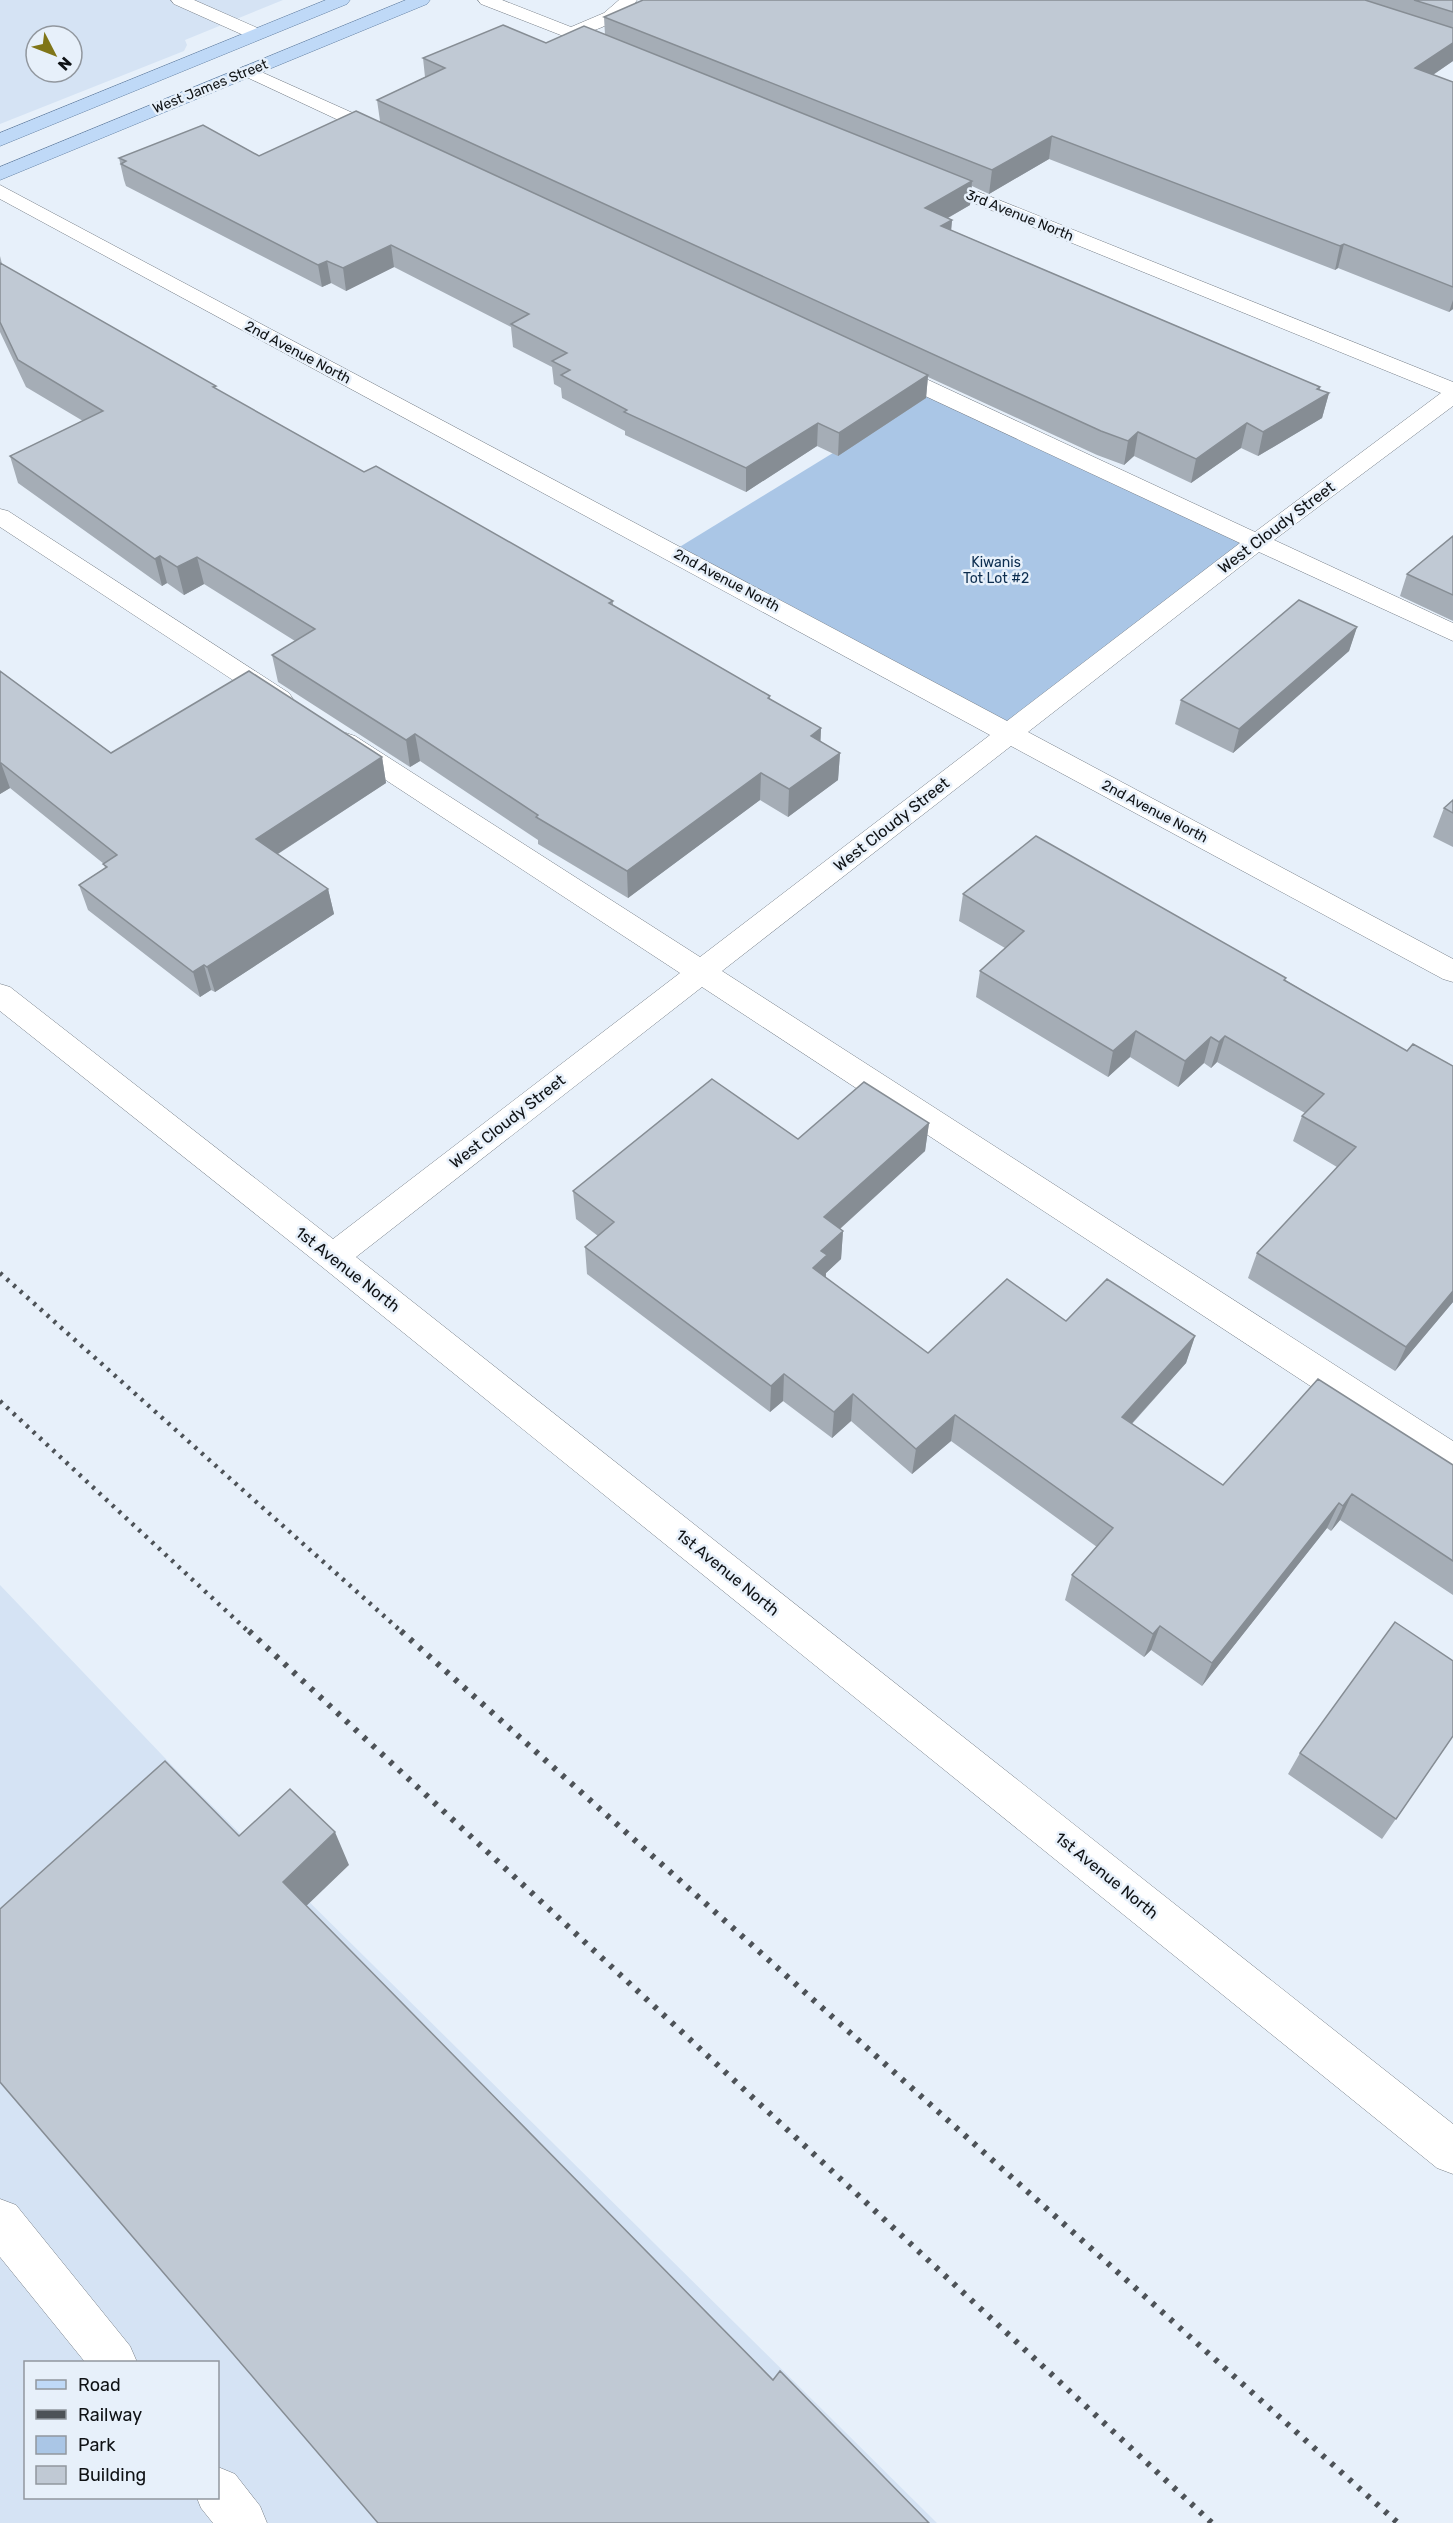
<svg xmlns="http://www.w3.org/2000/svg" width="1453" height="2523" font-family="Rubik,sans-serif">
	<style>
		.built { fill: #d5e3f4; fill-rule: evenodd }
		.green { fill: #aac6e6 }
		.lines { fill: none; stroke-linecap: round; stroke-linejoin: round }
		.minor-casing { stroke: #767e87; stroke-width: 1 }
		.major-casing { stroke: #6582a5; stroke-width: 1 }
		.minor { fill: #fff; fill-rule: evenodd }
		.major { fill: #bfd9f7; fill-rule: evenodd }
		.rail-far1 { stroke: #4d5257; stroke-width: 4.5; stroke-dasharray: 3 6; stroke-linecap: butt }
		.rail { stroke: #4d5257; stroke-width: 6; stroke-dasharray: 4 8; stroke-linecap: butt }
		.wall { fill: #a5adb6 }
		.shaded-wall { fill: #868d94 }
		.building { fill: #c0c9d4; stroke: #868d94; stroke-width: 1.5 }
		.labels { text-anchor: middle; stroke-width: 5; stroke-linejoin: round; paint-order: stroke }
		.far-street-label { font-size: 14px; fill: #0f1215; stroke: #e7f0fa }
		.far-park-label { font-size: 14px; fill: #0c2d4f; stroke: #e7f0fa }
		.street-label { font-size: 16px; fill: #0f1215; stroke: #e7f0fa }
	</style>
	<rect width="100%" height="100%" fill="#e7f0fa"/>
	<path class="built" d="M0,0H283L185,40L187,45L184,51L0,124ZM36,36H72V72H36Z
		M0,1585L184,1778L937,2523H0ZM26,2362H218V2498H26Z"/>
	<path class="green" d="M934,391L1256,542L1009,732L673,551Z"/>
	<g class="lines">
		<defs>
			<path id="minor" d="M171,0H194L262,30L265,34L262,38H250L174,4Z
				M478,0H502L571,27L604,13L619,0H637C624,19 607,26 586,33L618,46L621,50L618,54L612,55L481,4Z
				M248,66L393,131L396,135L393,139H379L242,75L239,71L242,67Z
				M929,172L1453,382V406L1274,540L1453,623V641L1259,552L1028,732L1453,959V982L1443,979L1011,746L722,971L1453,1441V1475L1440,1471L702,987L356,1257L1453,2124V2174L1437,2168L321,1266L0,1011V984L10,987L333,1239L680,973L337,748L333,742L337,736L346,733L355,736L700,957L990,735L0,199V185L1007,721L1240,543L878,374L875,369L878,364L886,362L894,364L1255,532L1441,393L922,182L919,178L922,174Z
				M0,509L8,511L289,693L293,699L289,705L280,707L271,705L0,527Z
				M0,2199L16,2205L130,2346L137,2362H85L0,2257Z
				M218,2467L235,2474L260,2506L267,2523H213L201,2508L197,2498H218Z"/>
			<path id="major" d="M326,0H350L347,4L0,146V133Z
				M406,0H430L427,4L0,180V167Z"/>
		</defs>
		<use href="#minor" class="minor-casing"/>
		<use href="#major" class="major-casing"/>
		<use href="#minor" class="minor"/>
		<use href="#major" class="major"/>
		<path class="rail-far1" d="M0,1273L403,1633
			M0,1401L250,1633"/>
		<path class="rail" d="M249,1631L1212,2523
			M401,1631L1398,2523"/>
	</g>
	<path class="wall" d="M643,0H1453V61L1433,75L1453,82V309L1449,312L1338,268L1335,270L1049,159L989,194L972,186L970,205L948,218L952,220L951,230L1320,387L1319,390L1329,393L1322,418L1258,456L1241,448L1191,483L1134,456L1124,465L1097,455L928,377L926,398L838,456L817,446L746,492L625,435V431L562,398L561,388L554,384L552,367L513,347L511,327L394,267L346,291L331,283L322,287L126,186L124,180L119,158L259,156L380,121L377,100L425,77L423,58L605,35L604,17Z
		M0,256L2,264L216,389L364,472L613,601V606L770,696V699L821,728L820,741L840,753L838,780L788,817L760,800L628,898L538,844V840L420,761L410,767L278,682L272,655L295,641L204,584L184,595L167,583L162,586L18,483L10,456L83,421L26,387L0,332Z
		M1453,536V621L1400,596L1407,574Z
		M1357,627L1349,651L1233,753L1175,724L1181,700Z
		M0,671L111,753L382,757L386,783L278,854L328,889L334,914L215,992L211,990L200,997L88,910L79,885L105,868L104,864L10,788L0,794Z
		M1453,800V847L1433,837L1444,808Z
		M963,894L1286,978L1285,980L1407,1051L1453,1066V1302L1395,1371L1248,1278L1257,1253L1337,1167L1293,1141L1302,1116L1305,1113L1217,1062L1211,1068L1204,1063L1178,1087L1130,1057L1108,1077L976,997L980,971L1005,948L959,921Z
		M929,1123L925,1151L840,1229L843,1231L841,1259L826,1273V1278L928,1353L1066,1321L1195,1336L1186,1363L1132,1424L1223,1485L1453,1465V1595L1340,1520L1331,1531L1327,1528L1202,1686L1151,1650L1144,1657L1065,1600L1072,1575L1097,1547L951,1441L912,1474L851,1421L832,1438L783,1401L770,1412L587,1274L585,1247L598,1236L576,1219L573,1191L798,1139Z
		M1453,1736L1382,1839L1288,1774L1300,1753Z"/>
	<path class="shaded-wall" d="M1453,43V61L1409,91L1415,68Z
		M1052,136L1049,159L989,194L992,170Z
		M972,181L970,205L923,232L925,208Z
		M952,220L950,243L941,226Z
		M1344,244L1338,268L1335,270L1340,246Z
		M391,245L394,267L346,291L343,268Z
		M327,261L331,283L322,287L318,265Z
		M1453,300V309L1449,312Z
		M928,375L926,398L838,456L839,433Z
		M1320,387L1317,400L1329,393L1322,418L1258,456L1263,432Z
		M818,423L817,446L746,492V468Z
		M1247,423L1241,448L1191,483L1196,459Z
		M1138,432L1134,456L1124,465L1128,441Z
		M160,556L167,583L162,586L155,559Z
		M197,557L204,584L184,595L177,567Z
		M1357,627L1349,651L1233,753L1239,729Z
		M821,728L820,756L811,736Z
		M415,734L420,761L410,767L406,740Z
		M840,753L838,780L788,817L789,789Z
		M382,757L386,783L262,864L256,839Z
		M0,763H1L10,788L0,794Z
		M761,773L760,800L628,898L627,871Z
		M328,889L334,914L215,992L207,967Z
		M204,965L211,990L200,997L193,972Z
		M1136,1031L1130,1057L1108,1077L1113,1051Z
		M1225,1036L1217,1062L1211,1068L1219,1042Z
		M1211,1037L1204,1063L1178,1087L1185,1061Z
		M929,1123L925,1151L822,1245L824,1217Z
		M843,1231L841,1259L826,1273L825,1283L813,1268L821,1251Z
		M1453,1291V1302L1395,1371L1406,1347Z
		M1195,1336L1186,1363L1114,1443L1122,1417Z
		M784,1374L783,1401L770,1412L771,1386Z
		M853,1394L851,1421L832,1438L834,1412Z
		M955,1415L951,1441L912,1474L916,1449Z
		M1352,1494L1340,1520L1331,1531L1343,1506Z
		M1339,1503L1327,1528L1202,1686L1212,1663Z
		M1160,1626L1151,1650L1144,1657L1153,1634Z
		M335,1832L349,1865L299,1913L283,1882Z"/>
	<path class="building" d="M643,0H1365L1453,28V43L1415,68L1453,82V287L1344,244L1340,246L1052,136L992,170L604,17Z
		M1414,0H1453V12Z
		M503,25L546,43L584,26L972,181L925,208L952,220L941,226L1320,387L1317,389L1329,393L1263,432L1247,423L1196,459L1138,432L1128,441L1101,431L377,100L445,68L423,58Z
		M356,111L928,375L839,433L818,423L746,468L624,412L627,410L561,375L570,370L552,361L567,353L511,324L529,314L391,245L343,268L327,261L318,265L121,164L126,161L119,158L203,125L259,156Z
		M0,263L216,386L213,387L364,472L376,466L613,601L609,603L770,696L768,698L821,728L811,736L840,753L789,789L761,773L627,871L536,817L538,815L415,734L406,740L272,655L315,629L197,557L177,567L160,556L155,559L10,456L103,411L18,360L0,322Z
		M1453,536V595L1407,574Z
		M1299,600L1357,627L1239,729L1181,700Z
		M0,671L111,753L249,671L382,757L256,839L328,889L207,967L204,965L193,972L79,885L107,867L103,864L117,855L1,763H0Z
		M1453,800V813L1444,808Z
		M1036,836L1286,978L1284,980L1407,1051L1413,1044L1453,1066V1291L1406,1347L1257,1253L1356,1147L1302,1116L1324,1094L1225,1036L1219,1042L1211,1037L1185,1061L1136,1031L1113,1051L980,971L1024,931L963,894Z
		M712,1079L798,1139L864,1082L929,1123L824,1217L843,1231L821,1251L827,1255L813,1268L928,1353L1007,1279L1066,1321L1107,1279L1195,1336L1122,1417L1223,1485L1318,1379L1453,1465V1561L1352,1494L1343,1506L1339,1503L1212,1663L1160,1626L1153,1634L1072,1575L1113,1528L955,1415L916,1449L853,1394L834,1412L784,1374L771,1386L585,1247L614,1222L573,1191Z
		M1395,1622L1453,1661V1736L1396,1819L1300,1753Z
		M165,1761L239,1836L290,1789L335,1832L283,1882L773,2380L780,2371L929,2523H378L0,2082V1909Z"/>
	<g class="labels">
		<g class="far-street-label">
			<text transform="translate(210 86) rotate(-22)" y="5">West James Street</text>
			<text transform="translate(1020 215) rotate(22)" y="5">3rd Avenue North</text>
			<text transform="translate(298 352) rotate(28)" y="5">2nd Avenue North</text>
			<text transform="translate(727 580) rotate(28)" y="5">2nd Avenue North</text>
			<text transform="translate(1155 811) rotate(28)" y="5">2nd Avenue North</text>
		</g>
		<g class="far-park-label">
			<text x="996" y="567">Kiwanis<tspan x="996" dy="16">Tot Lot #2</tspan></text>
		</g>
		<g class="street-label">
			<text transform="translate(1276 527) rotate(-37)" y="6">West Cloudy Street</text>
			<text transform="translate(891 824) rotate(-38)" y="6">West Cloudy Street</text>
			<text transform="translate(507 1121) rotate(-38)" y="6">West Cloudy Street</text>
			<text transform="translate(348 1269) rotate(38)" y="6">1st Avenue North</text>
			<text transform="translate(728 1572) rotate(39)" y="6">1st Avenue North</text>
			<text transform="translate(1107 1875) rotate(39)" y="6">1st Avenue North</text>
		</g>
	</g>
	<rect x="24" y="2361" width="195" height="138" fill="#e7f0fa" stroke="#91979e" stroke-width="1.5"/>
	<rect x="36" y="2380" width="30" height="9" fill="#bfd9f7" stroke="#91979e" stroke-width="1.5"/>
	<text x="78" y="2391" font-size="18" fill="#0f1215">Road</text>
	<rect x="36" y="2410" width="30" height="9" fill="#4d5257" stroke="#91979e" stroke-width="1.5"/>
	<text x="78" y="2421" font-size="18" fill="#0f1215">Railway</text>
	<rect x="36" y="2436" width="30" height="18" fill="#aac6e6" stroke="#91979e" stroke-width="1.5"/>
	<text x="78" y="2451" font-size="18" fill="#0f1215">Park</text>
	<rect x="36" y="2466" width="30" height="18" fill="#c0c9d4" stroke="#91979e" stroke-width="1.5"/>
	<text x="78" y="2481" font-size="18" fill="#0f1215">Building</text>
	<g transform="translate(54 54) rotate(132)"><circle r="28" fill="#e7f0fa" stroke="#91979e" stroke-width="1.5"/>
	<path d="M0-4.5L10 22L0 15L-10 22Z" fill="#7f7518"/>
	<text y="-9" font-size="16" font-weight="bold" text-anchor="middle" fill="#0f1215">N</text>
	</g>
</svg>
